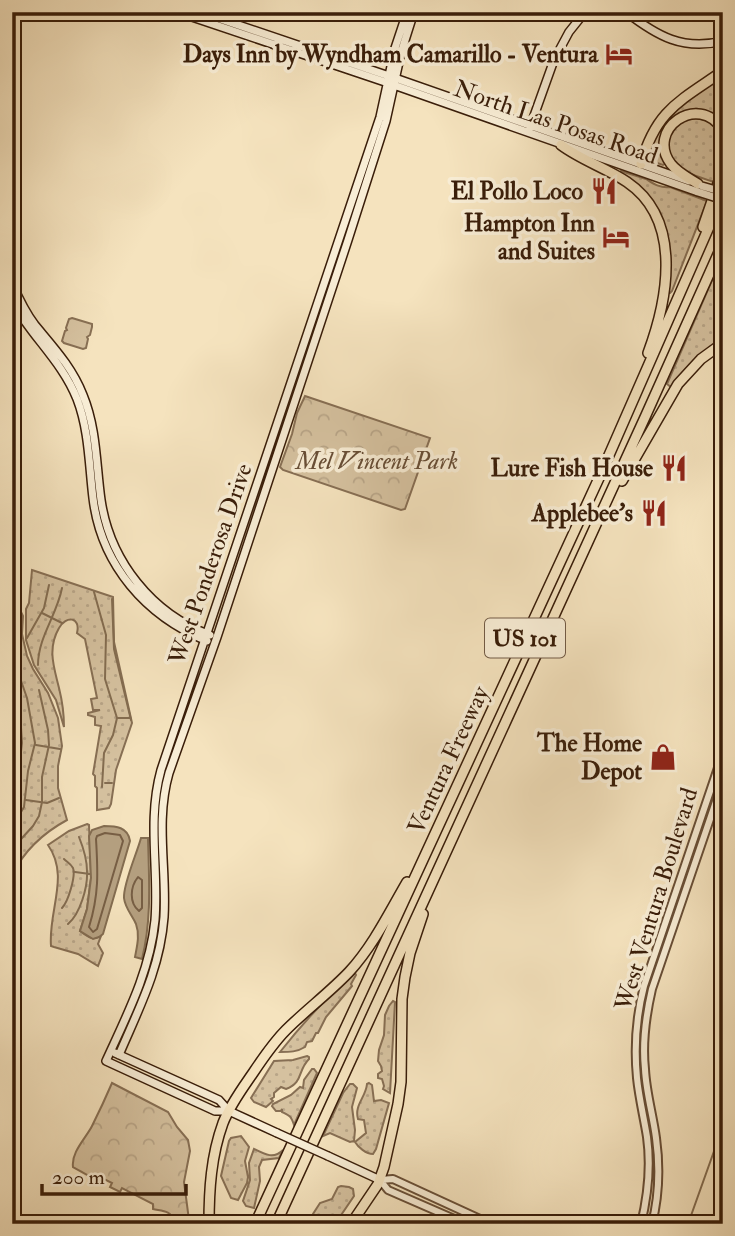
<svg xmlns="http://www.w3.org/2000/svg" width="735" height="1236" font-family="'IM FELL Double Pica',serif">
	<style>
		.grass { fill: url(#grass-dots); stroke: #876f54; stroke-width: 2 }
		.forest { fill: url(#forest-crowns); stroke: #876f54; stroke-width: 2 }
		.garden { fill: #d5c19f; stroke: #876f54; stroke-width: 2 }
		.water { fill: #b5a080; stroke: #836c50; stroke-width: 2 }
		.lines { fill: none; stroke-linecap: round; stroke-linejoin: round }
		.shore { stroke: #775e44; stroke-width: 2 }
		.stream { stroke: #836c50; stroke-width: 2 }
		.tertiary-casing { stroke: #684e36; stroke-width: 10 }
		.secondary-casing { stroke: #391d09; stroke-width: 10 }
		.motorway-casing { stroke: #391d09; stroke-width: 12 }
		.tertiary { stroke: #f8edd5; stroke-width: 6 }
		.secondary { stroke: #f8edd5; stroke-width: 7 }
		.motorway { stroke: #f5e3be; stroke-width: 9 }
		.secondary-bridge-casing { stroke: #391d09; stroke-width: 10; stroke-linecap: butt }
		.secondary-bridge { stroke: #f8edd5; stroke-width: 7 }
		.labels { text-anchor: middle; stroke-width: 7; stroke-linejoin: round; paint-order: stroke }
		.shield { fill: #f8edd5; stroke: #725b46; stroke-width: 2 }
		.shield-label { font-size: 23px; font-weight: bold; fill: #391d09 }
		.poi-label { font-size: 24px; font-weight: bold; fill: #391d09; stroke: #f8edd5; text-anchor: end }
		.street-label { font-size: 24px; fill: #391d09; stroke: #f8edd5 }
		.park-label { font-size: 24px; font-style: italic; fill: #684e36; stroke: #f8edd5 }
	</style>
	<defs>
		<pattern id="grass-dots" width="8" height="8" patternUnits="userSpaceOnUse" patternTransform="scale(1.75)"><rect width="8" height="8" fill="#d5c19f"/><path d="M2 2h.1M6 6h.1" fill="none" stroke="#b8a588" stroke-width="1.8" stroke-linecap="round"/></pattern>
		<pattern id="forest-crowns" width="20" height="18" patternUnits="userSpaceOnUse" patternTransform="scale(1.75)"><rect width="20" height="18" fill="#d5c19f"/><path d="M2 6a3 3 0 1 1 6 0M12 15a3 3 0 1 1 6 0" fill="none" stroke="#b8a588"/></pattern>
	</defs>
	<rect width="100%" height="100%" fill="#f5e3be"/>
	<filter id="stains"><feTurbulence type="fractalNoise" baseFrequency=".00286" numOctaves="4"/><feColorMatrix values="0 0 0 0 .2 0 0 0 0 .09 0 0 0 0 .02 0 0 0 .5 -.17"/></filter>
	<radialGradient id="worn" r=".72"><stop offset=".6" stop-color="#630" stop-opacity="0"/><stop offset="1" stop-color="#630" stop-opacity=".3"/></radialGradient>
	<path class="grass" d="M723,75V126L709,114L668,124L666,163L663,165L648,160C657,116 689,100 723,75Z
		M687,118C731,116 725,152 714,182C701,178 681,172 673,161C660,144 672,128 687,118Z
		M621,171C629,174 638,176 646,179C654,184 659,188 670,187L707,201L672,291L670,293H668L663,223L620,174Z
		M723,255V338L689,365L671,387L667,384L673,370Z
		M32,570L113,597L114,642L132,723L116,770L111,804L109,808L97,810V788L95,786V776L93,774L101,726L95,725V717L88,715V713L100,710H93L91,699L97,698L85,639L77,633C81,617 66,615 59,628C47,649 54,667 59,688C62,700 64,714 64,727L56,700L34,665L26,640V609L29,603Z
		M21,612L23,616L22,634L27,656L33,669L48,693L58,718L62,746L58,766V788L67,820C43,833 24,851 12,875V801L19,768L22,743L20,712L15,679L13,657L17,618Z
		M87,824L89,825L91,878L87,909L80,931C88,937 92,941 101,936L98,944L103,953L98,966L78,954L54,947L51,946C48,911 70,876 48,845L69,831Z
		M355,973L356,975L351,984L352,986L326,1017L318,1033H316L312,1041L307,1042L305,1047C297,1052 290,1052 280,1052C303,1023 327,996 355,973Z
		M393,1001L395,1002L390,1093L383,1089L384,1086L382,1079L378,1078V1074L382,1071L381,1066L378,1061L379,1050L384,1035L385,1015L389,1006Z
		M307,1056L309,1057V1059C297,1071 304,1082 286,1089L281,1087L274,1093V1097L271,1099L273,1101L266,1107L254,1102L251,1098L274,1061L293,1060Z
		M312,1069H314L317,1073L294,1125C291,1116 290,1116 282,1112V1109L281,1111H276L272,1106L273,1104L291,1095L300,1087L303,1088L304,1080Z
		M369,1083L372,1085L374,1101L381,1100L389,1103L376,1149L373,1154C366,1154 358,1147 355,1142L366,1133L364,1120L358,1119C354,1105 366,1097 367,1084Z
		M350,1084H353L357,1088L352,1107L355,1130L354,1141L350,1142L330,1133L323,1136L343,1093Z
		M241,1136L249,1147L245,1161L248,1177L247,1183L238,1200L231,1198L221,1176L229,1141L231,1138Z
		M254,1149C266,1155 274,1159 283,1150L279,1158L262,1160L259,1167L260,1181L254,1208L246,1206L243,1201L250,1180L249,1163Z
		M341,1186L349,1187L353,1189L354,1196L335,1224H310L313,1214L320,1203L332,1199L338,1187Z"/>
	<path class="forest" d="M305,396L430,438L405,509L401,510L283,470L280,467L292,434L297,413Z
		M112,1083L168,1112L177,1127L188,1140L190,1151L184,1182L189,1220L174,1221C171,1210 162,1211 153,1209V1204L122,1188L120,1192L110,1187L112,1183L102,1178L100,1182L73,1167C71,1152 86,1138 92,1126C99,1112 106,1097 112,1083Z"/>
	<path class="garden" d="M72,318L92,324V327L90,335L87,337L88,339L86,348L83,349L64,343L62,341L65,331L67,330L66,328L69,319Z"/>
	<path class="water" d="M104,826C116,826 128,827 130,841L103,934L99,937L93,939L80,931L87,909L91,878L89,836L92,830Z
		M141,838H148C149,879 152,919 142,959L135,957C137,946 140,935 136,924C132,915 125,908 124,898C123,884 137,853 141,838Z"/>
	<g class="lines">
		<path class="shore" d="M105,833L120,835L123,841L97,929L93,932L89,927C99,895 98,872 96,839L97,836Z
			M138,877L142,880V908L139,911C129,903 130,887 138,877Z"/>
		<path class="stream" d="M94,592L106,635L105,679L117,718L113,735L104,753L102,787
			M112,599L114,649L131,720
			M42,613L62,623
			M27,638L44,608L49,585
			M38,665C38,637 57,615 62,588
			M118,718H129
			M36,745L60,749
			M105,783H112
			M26,800L47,803L59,798
			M12,827L24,807L28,771L35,743L27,698L19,675L13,667
			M12,849L33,826L39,816L42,802V777L49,745L48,730L39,690
			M75,872L90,874
			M62,908C68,902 76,876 73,868C71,864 67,862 64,859
			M68,924C80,914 88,887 87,871C87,860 83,847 79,837
			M688,1224L723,1126"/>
		<defs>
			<path id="tertiary" d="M380,1180L393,1179L491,1224
				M380,1180L388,1190L466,1224
				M641,1224C648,1195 651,1166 647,1137C644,1118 639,1098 637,1078C634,1047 636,1017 644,986L723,753
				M652,1224C659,1196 660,1167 656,1138C653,1115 646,1092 645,1069C642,1041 646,1015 652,989L723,781"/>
			<path id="secondary" d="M177,12L388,83L698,192
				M200,12L395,78L689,181
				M626,12C657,36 683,51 723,41
				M530,127L554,60L569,32L585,12
				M12,283C18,297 25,312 35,325C54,348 72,367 83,395C97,429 96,465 101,500C110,561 152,614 210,635
				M12,301C31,336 62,361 77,399C89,430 89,465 93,498C101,565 146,616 207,641
				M115,1053L219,1100L229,1111L277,1133
				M119,1055C139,1008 160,969 164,917C167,868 155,822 169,773L217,637L348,240L386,121L401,53L414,12
				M229,1111H215L106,1061C127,1015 150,971 155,920C159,869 147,821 161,770L380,117L395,48L407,12
				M328,1156L380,1180"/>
			<path id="motorway" d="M561,145C581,160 606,168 627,182C683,220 668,299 648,353
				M641,164C656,110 680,101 723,71
				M698,184C689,178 678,173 671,164C645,130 698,91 723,130
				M703,227L723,169
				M622,481L678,384L701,359L723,343
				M209,1224C209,1190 211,1156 223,1123C230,1105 242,1089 253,1073C263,1058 273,1043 286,1030C306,1010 329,993 349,972C373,946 389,913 407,882
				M255,1224L599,478L723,195
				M276,1224L646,415L723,243
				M351,1224L378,1184L384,1167L398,1104L401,1082L402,999L405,977L410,953L423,914"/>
		</defs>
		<use href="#tertiary" class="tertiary-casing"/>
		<use href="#secondary" class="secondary-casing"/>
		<use href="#motorway" class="motorway-casing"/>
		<use href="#tertiary" class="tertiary"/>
		<use href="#secondary" class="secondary"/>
		<use href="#motorway" class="motorway"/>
		<defs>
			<path id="secondary-bridge" d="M702,186L723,192
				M698,192L723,200
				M277,1133L328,1156"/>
		</defs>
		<use href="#secondary-bridge" class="secondary-bridge-casing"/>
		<use href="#secondary-bridge" class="secondary-bridge"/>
	</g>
	<defs>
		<symbol id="hotel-bare" viewBox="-9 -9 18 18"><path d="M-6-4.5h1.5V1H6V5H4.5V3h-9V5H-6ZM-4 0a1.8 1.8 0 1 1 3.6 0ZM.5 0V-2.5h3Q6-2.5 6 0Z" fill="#8f2418" stroke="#f8edd5" stroke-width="2.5" paint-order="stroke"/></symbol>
		<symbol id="restaurant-bare" viewBox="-9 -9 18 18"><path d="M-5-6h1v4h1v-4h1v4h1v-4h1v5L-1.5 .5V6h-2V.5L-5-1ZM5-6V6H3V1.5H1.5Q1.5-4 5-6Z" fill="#8f2418" stroke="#f8edd5" stroke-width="2.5" paint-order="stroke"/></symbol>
		<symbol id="shop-bare" viewBox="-9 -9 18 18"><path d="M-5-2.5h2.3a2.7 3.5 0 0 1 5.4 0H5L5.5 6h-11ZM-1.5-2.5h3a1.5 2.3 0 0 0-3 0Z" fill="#8f2418" stroke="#f8edd5" stroke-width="2.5" paint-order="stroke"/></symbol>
	</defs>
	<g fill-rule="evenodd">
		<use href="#hotel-bare" x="600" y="35" width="38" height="38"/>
		<use href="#restaurant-bare" x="585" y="172" width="38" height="38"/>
		<use href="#hotel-bare" x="597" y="218" width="38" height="38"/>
		<use href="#restaurant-bare" x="655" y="449" width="38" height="38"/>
		<use href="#restaurant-bare" x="635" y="494" width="38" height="38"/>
		<use href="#shop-bare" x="644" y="738" width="38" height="38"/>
	</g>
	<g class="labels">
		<rect class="shield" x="485" y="618.5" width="80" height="39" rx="5"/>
		<g class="shield-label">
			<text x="525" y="646">US 101</text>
		</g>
		<g class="poi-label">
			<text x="598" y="62">Days Inn by Wyndham Camarillo - Ventura</text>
			<text x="583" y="199">El Pollo Loco</text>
			<text x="595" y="231">Hampton Inn<tspan x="595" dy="28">and Suites</tspan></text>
			<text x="653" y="476">Lure Fish House</text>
			<text x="633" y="521">Applebee's</text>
			<text x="642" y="751">The Home<tspan x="642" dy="28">Depot</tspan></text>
		</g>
		<g class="street-label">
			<text transform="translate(556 122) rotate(19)" y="8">North Las Posas Road</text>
			<text transform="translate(210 564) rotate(-71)" y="8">West Ponderosa Drive</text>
			<text transform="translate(448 760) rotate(-65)" y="8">Ventura Freeway</text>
			<text transform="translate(656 899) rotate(-73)" y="8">West Ventura Boulevard</text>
		</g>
		<g class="park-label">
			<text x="377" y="469">Mel Vincent Park</text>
		</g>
	</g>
	<rect width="735" height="1236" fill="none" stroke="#f5e3be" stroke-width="42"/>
	<rect x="14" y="14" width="707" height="1208" fill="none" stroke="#391d09" stroke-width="3.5"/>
	<rect x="21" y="21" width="693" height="1194" fill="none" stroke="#391d09" stroke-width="2"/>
	<path d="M42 1184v10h144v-10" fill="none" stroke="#391d09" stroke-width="3.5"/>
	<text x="52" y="1184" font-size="21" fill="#391d09" stroke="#f8edd5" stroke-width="5" paint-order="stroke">200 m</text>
	<rect width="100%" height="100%" filter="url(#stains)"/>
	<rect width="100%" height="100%" fill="url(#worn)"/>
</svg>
